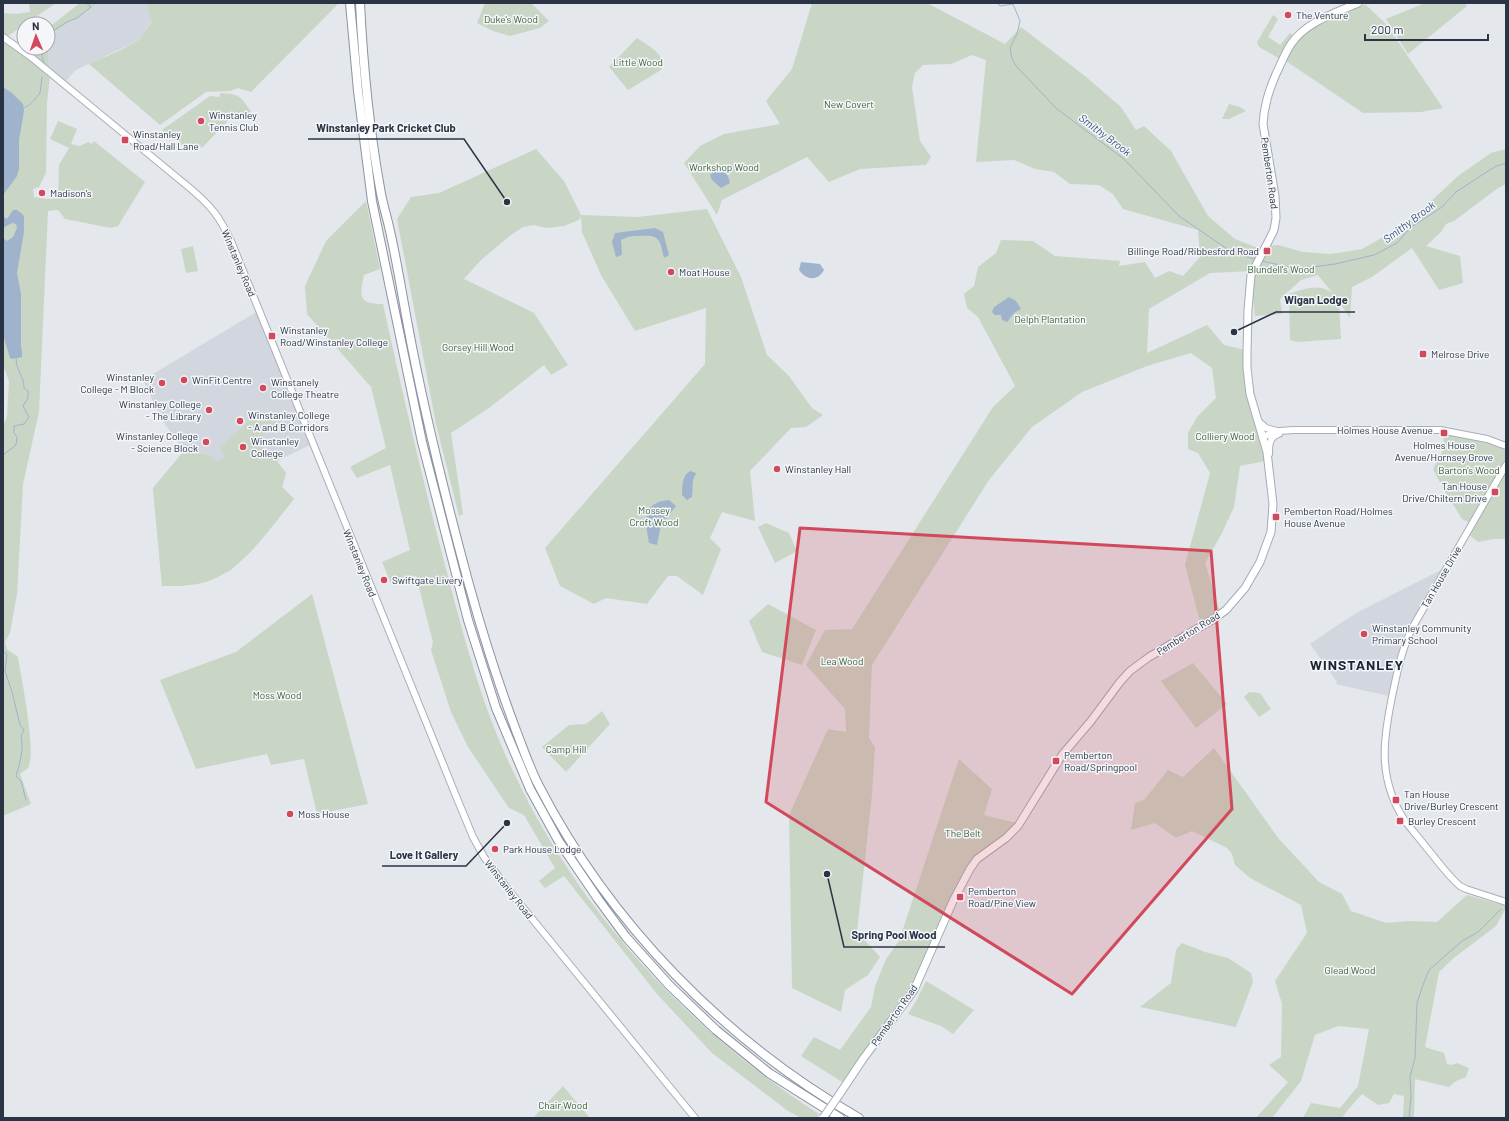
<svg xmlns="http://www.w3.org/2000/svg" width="1509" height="1121" font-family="Barlow,sans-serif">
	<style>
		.built { fill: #d2d6de }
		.green { fill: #c9d6c5 }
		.water { fill: #9fb4cc }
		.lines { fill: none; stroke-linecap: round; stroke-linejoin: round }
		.stream { stroke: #9fb4cc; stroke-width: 1 }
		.secondary-casing { stroke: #a9aeb7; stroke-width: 8 }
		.primary-casing { stroke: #a3abb8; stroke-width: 9 }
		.highway-casing { stroke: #8b94a3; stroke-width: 10 }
		.secondary { stroke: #fff; stroke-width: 6 }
		.primary { stroke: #fff; stroke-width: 7 }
		.highway { stroke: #fff; stroke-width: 8 }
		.primary-bridge-casing { stroke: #a3abb8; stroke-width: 9; stroke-linecap: butt }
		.primary-bridge { stroke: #fff; stroke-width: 7 }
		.marked { fill: #d1495b; fill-opacity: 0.2; stroke: #d1495b; stroke-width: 3; stroke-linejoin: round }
		.poi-dot { fill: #d1495b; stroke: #f4f6f9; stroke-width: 1.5 }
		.labels { text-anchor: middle; stroke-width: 3; stroke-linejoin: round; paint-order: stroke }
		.poi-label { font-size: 10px; fill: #2b3445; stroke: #f4f6f9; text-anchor: start }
		.park-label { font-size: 10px; fill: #3f6138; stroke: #f4f6f9 }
		.street-label { font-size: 10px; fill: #2b3445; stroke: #f4f6f9 }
		.water-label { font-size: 11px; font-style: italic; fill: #34527a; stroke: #f4f6f9 }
		.district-label { font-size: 14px; font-weight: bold; letter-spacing: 1px; fill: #1d2536; stroke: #f4f6f9 }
		.leader { fill: none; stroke: #2b3445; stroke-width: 1.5 }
		.callout-dot { fill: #2b3445; stroke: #f4f6f9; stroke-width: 1.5 }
		.callout-label { font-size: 11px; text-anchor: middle; font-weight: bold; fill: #2b3445; stroke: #f4f6f9; stroke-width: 3; stroke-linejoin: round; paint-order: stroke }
	</style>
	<rect width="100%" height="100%" fill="#e4e7ec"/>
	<path class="built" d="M99,3H146L152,23L147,27L143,37L129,45L76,70L66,81L50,71L48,66L49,36Z
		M258,311L310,445L277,461L286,473L282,487L294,499L254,548L230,571L203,582L182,586H162L153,488L184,451L162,420L143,380Z
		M1441,570L1402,638L1388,696L1336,684L1337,682L1310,644L1339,624L1360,611Z"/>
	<path class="green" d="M29,3H56L8,36L3,33V13L14,14L30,12Z
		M80,3H99L49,36L48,66L23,47L48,48V28Z
		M146,3H339L251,92L238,88L230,91L206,92L160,125L89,64C106,56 126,49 141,38C145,34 145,28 152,23Z
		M485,3H531L549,21L540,28L510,36L493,31L477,23Z
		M812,3H927L1005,44L1021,27L1085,76L1121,107L1136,130L1144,126L1171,151L1208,216L1235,239L1263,250L1252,271L1210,273L1149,309L1147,353L1207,325L1224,345L1246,350V394L1265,461L1240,466L1234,507L1221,535L1205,563L1220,611L1201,625L1185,565L1210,473L1198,453L1188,449V433L1197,417L1216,398L1212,368L1191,353L1147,366L1082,392L1032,427L989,480L872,665L869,738L875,747L872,795L857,932L880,957L868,975L845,990L841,1012L792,988L789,815L828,729L846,732L845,709L806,665L825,630L852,629L993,407L1015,386L978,317L967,308L964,294L974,286L978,267L996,253L1001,240L1033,241L1055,256L1120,261L1119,266L1145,262L1155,278L1169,271L1183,276L1200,257L1198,230L1123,209L1113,194L1099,185L1070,184L1054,172L1035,169L1014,160L976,162L986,60L972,55L951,64L923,65L915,73L912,87L920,141L931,157L926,165L860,169L829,182L807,157L722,200L717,215L684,163L700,146L724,134L780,124L766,101L792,69Z
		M1425,3H1465L1467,6L1408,54L1386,19Z
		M1365,4L1386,24L1443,108L1421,112L1363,113L1286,61L1293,46L1310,29Z
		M1273,15L1278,19L1268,37L1280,45L1290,33L1293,36L1280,59L1259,47L1257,42Z
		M637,38C647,45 668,55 661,70L628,90L609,67Z
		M3,42L34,62L50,76L47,103L46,173L39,187L33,189L34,197L47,199L58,198L59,165L69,148L50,139L58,121L77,129L71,144L80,146L88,142L92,144L94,141L145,182L118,226L111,228L65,219L58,210L48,211L39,412L23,484L17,594L10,633L5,642L7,649L18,657C21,676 37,754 28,768C26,770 22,772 20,774L31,804L3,816V427L7,416L9,381L3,365Z
		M220,93C240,94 239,95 251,111L245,117L236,112L202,148L198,144L191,152L162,130L210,96L220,97Z
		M1229,104L1240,107L1246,111L1229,119H1222Z
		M536,149L564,181L581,215L637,217L707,209L741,277L767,355L789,376L812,408L823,415L806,427L791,428L750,471L755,521L722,512L710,538L721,549L703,595L677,576H668L647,604L606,598L594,604L560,586L545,548L705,364L706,308L635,331L601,275L582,232L581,216L579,220L564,226L546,228L534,225L523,227L511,235L481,260L464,279L534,313L568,365L551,375L544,365L489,408L451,433L463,514L459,516L436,424L397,219L411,197L439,193Z
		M1506,149V184L1498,188L1454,221L1446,224L1441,232L1426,246L1460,256L1463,283L1439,290L1412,248L1372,277L1352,287L1350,318L1335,296L1336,304H1339L1341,339L1297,342L1290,340L1289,294C1304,289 1322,282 1334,295L1318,275L1301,280L1280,299L1282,314L1255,316L1251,276L1270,246L1278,245L1303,252L1331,254L1362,249L1394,231L1428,204L1458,176L1491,153Z
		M366,201L380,269L364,275C360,295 357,304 383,304C402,391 422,478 445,565C463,634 481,704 512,769C578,911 688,1030 819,1114L817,1118H801L788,1111L712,1053L657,994L564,876L545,888L539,881L555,868L524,815L509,808L468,747L451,712L431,650L433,642L416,576L391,583L382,562L410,550L390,465L357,478L350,467L386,448L371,387L307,314L305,286L326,241Z
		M193,246L198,271L186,273L181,249Z
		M259,412L264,417L266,416L269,419L271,417L273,419L272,421L274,420L276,422L274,429L258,437L268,457L272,455L286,473L282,487L294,499C269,529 242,573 202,583C189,586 176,586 162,586L153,488L184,451L183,449L211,456L217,462L222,458L223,459L226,456L219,448Z
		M1444,433L1483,439L1506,450V539H1493L1478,542L1467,533L1472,524L1462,519L1444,490L1433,469L1443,450Z
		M766,523L789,533L797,551L775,563L758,527Z
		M312,594L368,804L317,814L304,759L271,765L267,754L196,769L160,680L236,652Z
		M768,604L816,630L802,665L762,652L749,621Z
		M1193,663L1227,704L1196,728L1161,681Z
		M1249,692L1260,693L1271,709L1259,717L1244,697Z
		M602,711L610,724L566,772L542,747L569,725L586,724Z
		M1214,748L1279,839L1319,882L1342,894L1351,911L1386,923L1408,921L1437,922L1467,895L1506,906V908L1496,926L1455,957L1439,972L1425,1047L1444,1053L1447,1064L1452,1065L1457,1063L1469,1068L1466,1077L1456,1081L1449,1087L1415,1079L1414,1118H1403L1404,1096L1394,1094L1389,1103L1378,1105L1362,1094L1347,1111L1342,1118H1303L1311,1103L1340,1108L1358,1086L1369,1029L1338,1026L1315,1035L1301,1081L1272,1118H1256L1288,1082L1269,1065L1281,1057L1282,1004L1275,981L1307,933L1301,905L1250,878L1235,865L1232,854L1227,848L1192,831L1176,838L1155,823L1131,830L1135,803L1144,800L1168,770L1183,777Z
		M959,759L992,789L984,815L1017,823L1012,829L986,848L971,862L913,988L842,1082L801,1056L814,1037L840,1050L871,1007L875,986L886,959L899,941Z
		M1182,943L1205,952L1228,958L1251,973L1253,982L1236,1027L1140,1007L1171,983L1176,950Z
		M926,981L974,1010L953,1034L941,1026L908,1014L915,1003Z
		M563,1086L590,1118H533Z"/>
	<path class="water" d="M3,87L12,93L23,104L24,111L19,140V169L17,176L3,195Z
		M723,170L728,176L730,183L721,188L712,180L710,175L715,171Z
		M13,210H17L21,213L24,216V232L17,273L21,294V346L22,351V357L12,359L10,358L3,335V238L7,241L13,237L17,228L16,224L12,223L3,228V216L7,219Z
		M655,228L663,232L669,255L664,258C660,240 660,234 640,236C633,236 628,236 621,240L622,255L616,257L612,242L615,233Z
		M801,262L820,264L824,270C818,281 807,281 799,270Z
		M1009,297L1016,301L1021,309L1014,313L1007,322L1002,320L1001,315H995L992,312L994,307Z
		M690,471L696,473L693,480L692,497L687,500L682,495C682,486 682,476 690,471Z
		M669,500L676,506L661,525L657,545L649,543C645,520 641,503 669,500Z"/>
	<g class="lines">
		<path class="stream" d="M997,3L1000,6L1013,4L1020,21L1017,34L1010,48L1012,59L1017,67L1057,109L1124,159L1179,216L1233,253L1254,259
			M48,34L67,22L77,18L91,7L86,3
			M44,48L42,56L44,64
			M23,108C34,104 33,100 40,93L42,77
			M1262,261L1293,268L1312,267L1335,264L1374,255L1397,243L1410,228L1442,207L1456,192L1479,177L1496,166L1506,163
			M3,455L16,445L17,437L14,433V426L24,424L29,417L23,406L28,398V391L24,388C24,375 16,372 16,358
			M3,651L7,654L5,671L12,692L20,725L24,730L21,736C24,750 20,762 16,776L21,781L26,800
			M1409,1118L1411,1096L1410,1077L1415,1058L1417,1003L1423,985L1429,970L1462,941L1478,932L1501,909"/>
		<defs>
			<path id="secondary" d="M3,37L31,57L191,189C212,207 219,216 231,241L456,796L473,837L484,857L507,888L695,1118
				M1258,421L1266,428L1277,431
				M1262,437L1279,431L1294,430H1440L1487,439L1506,446
				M1269,454C1269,445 1269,437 1279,434
				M1506,465L1415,623C1403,644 1398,668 1393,692C1383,739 1377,778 1405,821C1412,830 1419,838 1426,847C1437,860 1447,875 1460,886L1466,889L1506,902"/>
			<path id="primary" d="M839,1095L863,1059L914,990L953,901L970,869L977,859L1006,838L1018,826L1062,755L1091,721L1120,682L1130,671L1149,657L1212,620L1226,610L1245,588L1260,562L1271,532L1273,504L1267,452L1250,394L1247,368V352L1248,310L1251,275L1269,240L1274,230L1276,218L1275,196L1263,124C1264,105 1269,91 1276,74C1281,64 1285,53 1291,44C1306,22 1335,13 1358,3"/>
			<path id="highway" d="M350,3L358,91L372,201L422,442L468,620L496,708L530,789L558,840L598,899L626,937L669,985L716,1030L769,1073L840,1118
				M360,3C363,64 369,127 380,188C382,202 387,217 390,231C397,262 402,294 408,326C424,412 445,496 468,581C482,632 498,683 517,733C524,751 530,769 539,786C610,924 726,1042 859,1118"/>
		</defs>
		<use href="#secondary" class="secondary-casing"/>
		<use href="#primary" class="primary-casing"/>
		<use href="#highway" class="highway-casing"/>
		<use href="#secondary" class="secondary"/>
		<use href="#primary" class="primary"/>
		<use href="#highway" class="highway"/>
		<defs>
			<path id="primary-bridge" d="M823,1118L839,1095"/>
		</defs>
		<use href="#primary-bridge" class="primary-bridge-casing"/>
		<use href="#primary-bridge" class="primary-bridge"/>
	</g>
	<path class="marked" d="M800,528L1211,551L1232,809L1072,994L766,802Z"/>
	<g class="poi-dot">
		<circle cx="1288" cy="15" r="4"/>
		<circle cx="201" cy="121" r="4"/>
		<rect x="121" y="136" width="8" height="8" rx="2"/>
		<circle cx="42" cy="193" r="4"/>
		<rect x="1263" y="247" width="8" height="8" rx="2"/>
		<circle cx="671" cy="272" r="4"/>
		<rect x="268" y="332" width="8" height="8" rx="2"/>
		<rect x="1419" y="350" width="8" height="8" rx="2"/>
		<circle cx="184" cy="380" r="4"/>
		<circle cx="162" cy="383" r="4"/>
		<circle cx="263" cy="388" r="4"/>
		<circle cx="209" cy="410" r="4"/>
		<circle cx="240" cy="421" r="4"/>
		<rect x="1440" y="429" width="8" height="8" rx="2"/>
		<circle cx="206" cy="442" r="4"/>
		<circle cx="243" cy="447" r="4"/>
		<circle cx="777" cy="469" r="4"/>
		<rect x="1491" y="488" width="8" height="8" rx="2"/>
		<rect x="1272" y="513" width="8" height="8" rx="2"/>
		<circle cx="384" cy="580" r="4"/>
		<circle cx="1364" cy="634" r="4"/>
		<rect x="1052" y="757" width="8" height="8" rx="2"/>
		<rect x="1392" y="796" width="8" height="8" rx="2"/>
		<circle cx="290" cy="814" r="4"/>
		<rect x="1396" y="817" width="8" height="8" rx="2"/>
		<circle cx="495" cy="849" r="4"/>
		<rect x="956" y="893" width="8" height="8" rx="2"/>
	</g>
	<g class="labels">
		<g class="poi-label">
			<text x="1296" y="19">The Venture</text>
			<text x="209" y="119">Winstanley<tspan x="209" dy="12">Tennis Club</tspan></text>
			<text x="133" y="138">Winstanley<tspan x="133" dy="12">Road/Hall Lane</tspan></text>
			<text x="50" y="197">Madison's</text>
			<text x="1259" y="255" text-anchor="end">Billinge Road/Ribbesford Road</text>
			<text x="679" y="276">Moat House</text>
			<text x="280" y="334">Winstanley<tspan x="280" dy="12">Road/Winstanley College</tspan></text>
			<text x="1431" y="358">Melrose Drive</text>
			<text x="154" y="381" text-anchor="end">Winstanley<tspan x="154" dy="12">College - M Block</tspan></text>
			<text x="192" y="384">WinFit Centre</text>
			<text x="271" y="386">Winstanely<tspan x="271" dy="12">College Theatre</tspan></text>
			<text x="201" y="408" text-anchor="end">Winstanley College<tspan x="201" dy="12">- The Library</tspan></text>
			<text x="248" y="419">Winstanley College<tspan x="248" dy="12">- A and B Corridors</tspan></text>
			<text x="198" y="440" text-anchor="end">Winstanley College<tspan x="198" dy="12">- Science Block</tspan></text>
			<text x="251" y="445">Winstanley<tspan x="251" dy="12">College</tspan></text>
			<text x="1444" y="449" text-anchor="middle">Holmes House<tspan x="1444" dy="12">Avenue/Hornsey Grove</tspan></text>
			<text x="785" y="473">Winstanley Hall</text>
			<text x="1487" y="490" text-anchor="end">Tan House<tspan x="1487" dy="12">Drive/Chiltern Drive</tspan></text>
			<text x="1284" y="515">Pemberton Road/Holmes<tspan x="1284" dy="12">House Avenue</tspan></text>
			<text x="392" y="584">Swiftgate Livery</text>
			<text x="1372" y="632">Winstanley Community<tspan x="1372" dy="12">Primary School</tspan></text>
			<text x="1064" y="759">Pemberton<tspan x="1064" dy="12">Road/Springpool</tspan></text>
			<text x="1404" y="798">Tan House<tspan x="1404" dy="12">Drive/Burley Crescent</tspan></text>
			<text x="298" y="818">Moss House</text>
			<text x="1408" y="825">Burley Crescent</text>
			<text x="503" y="853">Park House Lodge</text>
			<text x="968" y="895">Pemberton<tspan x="968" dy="12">Road/Pine View</tspan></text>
		</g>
		<g class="park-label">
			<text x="511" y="23">Duke's Wood</text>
			<text x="638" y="66">Little Wood</text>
			<text x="849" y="108">New Covert</text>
			<text x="724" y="171">Workshop Wood</text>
			<text x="1281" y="273">Blundell's Wood</text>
			<text x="1050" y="323">Delph Plantation</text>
			<text x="478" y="351">Gorsey Hill Wood</text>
			<text x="1225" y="440">Colliery Wood</text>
			<text x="1469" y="474">Barton's Wood</text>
			<text x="654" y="514">Mossey<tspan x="654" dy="12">Croft Wood</tspan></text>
			<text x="842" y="665">Lea Wood</text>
			<text x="277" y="699">Moss Wood</text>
			<text x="566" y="753">Camp Hill</text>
			<text x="963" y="837">The Belt</text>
			<text x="1350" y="974">Glead Wood</text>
			<text x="563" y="1109">Chair Wood</text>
		</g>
		<g class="street-label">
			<text transform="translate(1270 173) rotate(82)" y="4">Pemberton Road</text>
			<text transform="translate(239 263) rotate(67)" y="4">Winstanley Road</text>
			<text x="1385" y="434">Holmes House Avenue</text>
			<text transform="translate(360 563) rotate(68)" y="4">Winstanley Road</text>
			<text transform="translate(1441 577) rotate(-60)" y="4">Tan House Drive</text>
			<text transform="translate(1188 633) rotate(-32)" y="4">Pemberton Road</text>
			<text transform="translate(509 889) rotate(52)" y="4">Winstanley Road</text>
			<text transform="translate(894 1015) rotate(-55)" y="4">Pemberton Road</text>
		</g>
		<g class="water-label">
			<text transform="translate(1105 135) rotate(37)" y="4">Smithy Brook</text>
			<text transform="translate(1409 222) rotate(-37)" y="4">Smithy Brook</text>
		</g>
		<g class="district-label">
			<text x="1357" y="670">WINSTANLEY</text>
		</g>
	</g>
	<path class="leader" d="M507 202L464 139H308M1234 332L1276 312H1355M507 823L466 866H382M827 874L844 947H945"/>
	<g class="callout-dot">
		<circle cx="507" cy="202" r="4"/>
		<circle cx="1234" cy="332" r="4"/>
		<circle cx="507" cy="823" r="4"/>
		<circle cx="827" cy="874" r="4"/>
	</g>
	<g class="callout-label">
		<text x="386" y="132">Winstanley Park Cricket Club</text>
		<text x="1316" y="304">Wigan Lodge</text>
		<text x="424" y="859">Love It Gallery</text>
		<text x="894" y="939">Spring Pool Wood</text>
	</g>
	<rect width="1509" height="1121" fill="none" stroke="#2b3445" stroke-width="8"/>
	<g transform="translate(36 36) rotate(358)"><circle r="19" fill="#f4f6f9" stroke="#a4a8b1"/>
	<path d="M0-3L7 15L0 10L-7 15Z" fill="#d1495b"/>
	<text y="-6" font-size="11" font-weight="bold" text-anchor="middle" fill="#2b3445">N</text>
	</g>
	<path d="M1365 34v6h123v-6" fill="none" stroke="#2b3445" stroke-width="2"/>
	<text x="1371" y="34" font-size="12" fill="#2b3445" stroke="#f4f6f9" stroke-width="3" paint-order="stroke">200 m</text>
</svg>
